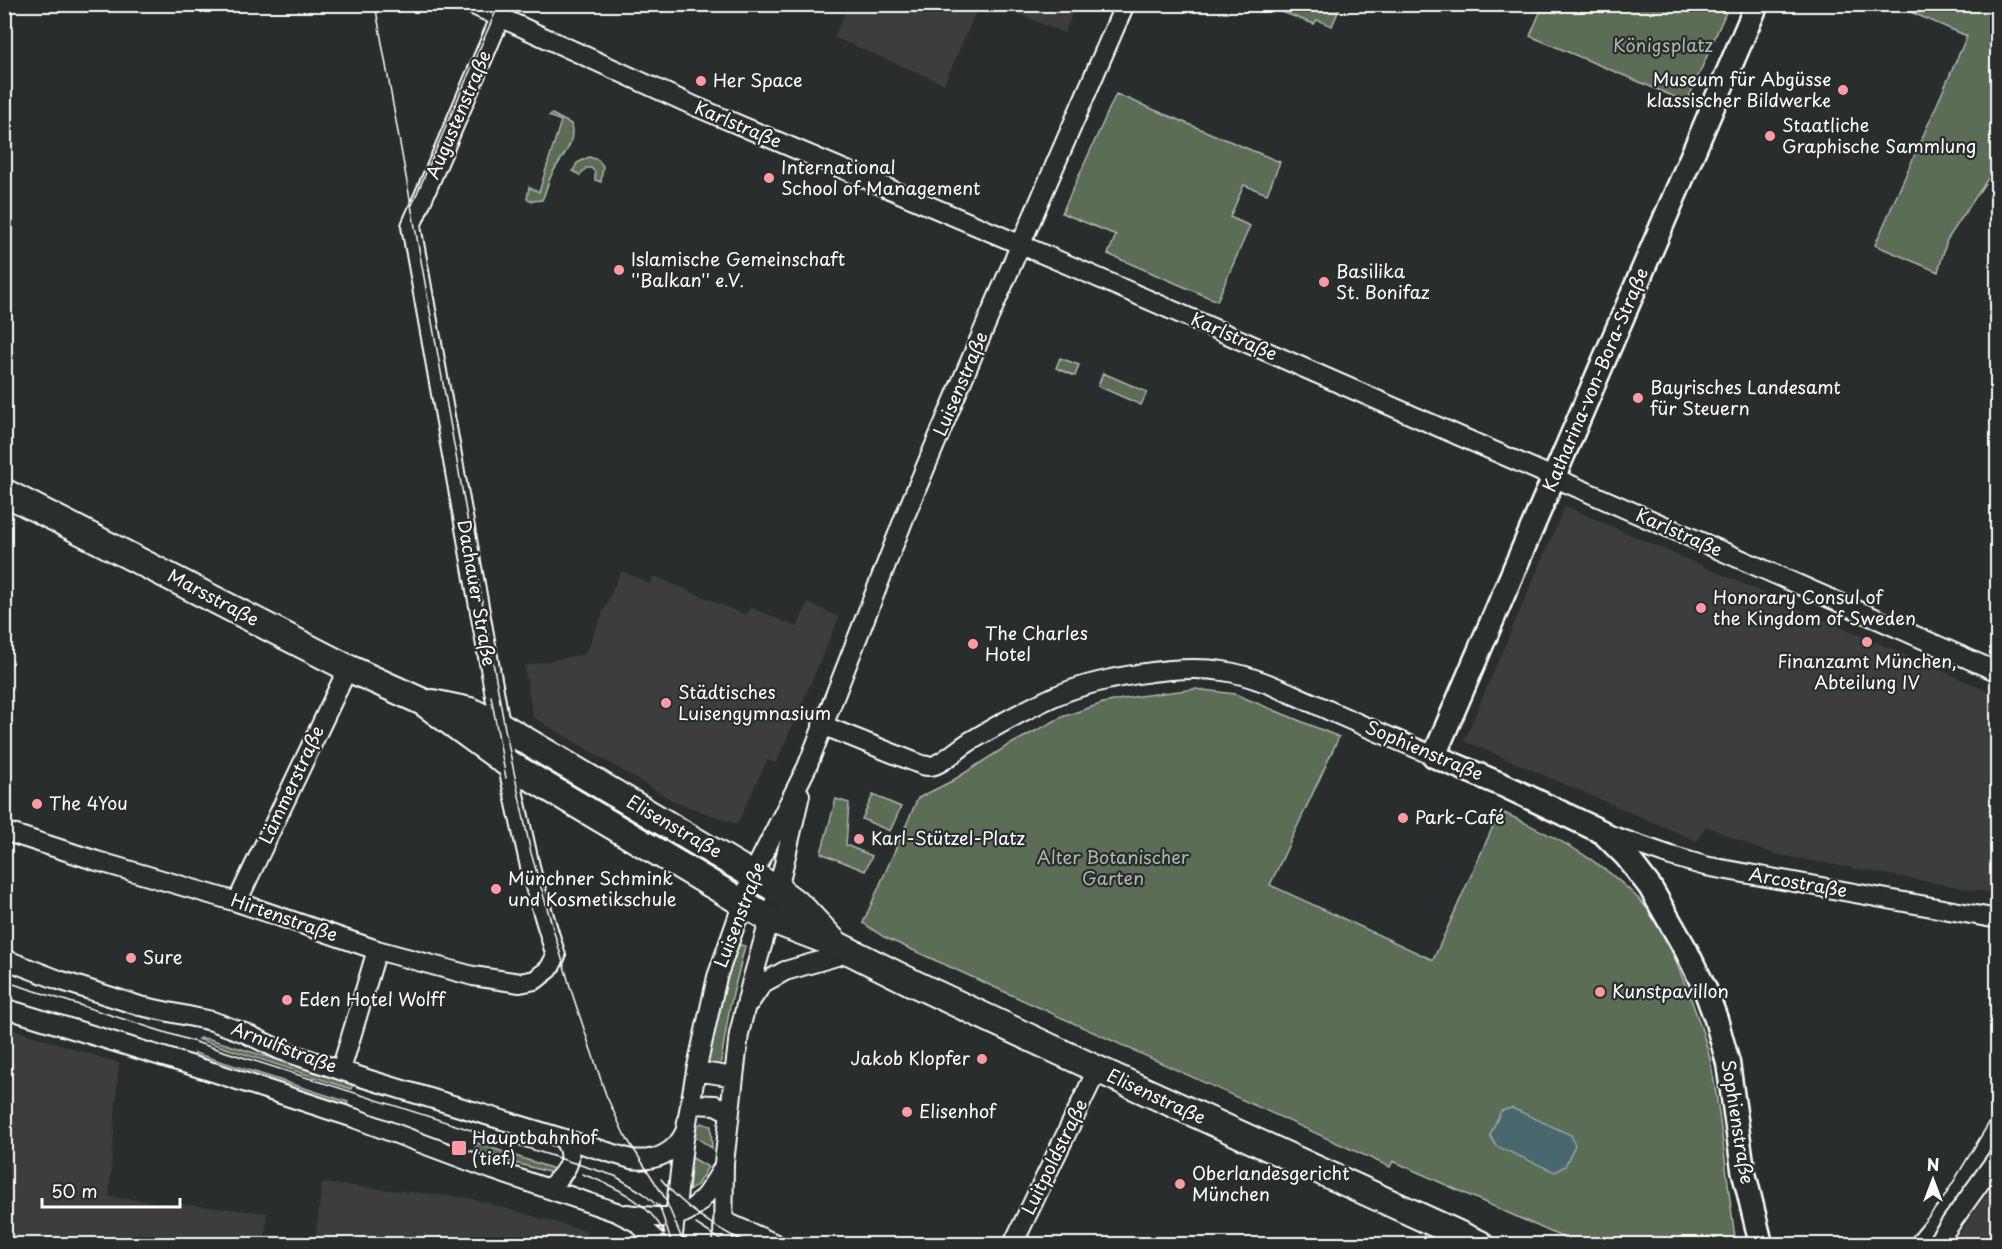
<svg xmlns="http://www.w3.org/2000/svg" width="2002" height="1249" font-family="'Playpen Sans',sans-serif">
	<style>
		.built { fill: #3e3c41 }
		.green { fill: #5b6d56; stroke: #adb6aa; stroke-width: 1.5 }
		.water { fill: #4a686d; stroke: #92a4a7; stroke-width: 1.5 }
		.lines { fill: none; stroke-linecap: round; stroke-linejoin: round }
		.minor-casing { stroke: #fff; stroke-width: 22 }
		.tertiary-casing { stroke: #fff; stroke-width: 27 }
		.secondary-casing { stroke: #fff; stroke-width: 30 }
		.minor { stroke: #2a2d2e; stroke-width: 18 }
		.tertiary { stroke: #2a2d2e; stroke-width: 22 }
		.secondary { stroke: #2a2d2e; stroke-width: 26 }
		.tram { stroke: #fff; stroke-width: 1.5 }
		.rail-casing { stroke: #fff; stroke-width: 7 }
		.rail { stroke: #2a2d2e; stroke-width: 4.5; stroke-dasharray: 14; stroke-linecap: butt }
		.poi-dot { fill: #ff9aa2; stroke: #2a2d2e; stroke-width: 2 }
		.labels { text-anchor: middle; stroke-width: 4.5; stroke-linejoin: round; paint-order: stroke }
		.park-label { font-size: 18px; fill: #adb6aa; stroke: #2a2d2e }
		.poi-label { font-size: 18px; fill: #fff; stroke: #2a2d2e; text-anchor: start }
		.street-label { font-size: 18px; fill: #fff; stroke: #2a2d2e }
	</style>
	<rect width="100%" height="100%" fill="#2a2d2e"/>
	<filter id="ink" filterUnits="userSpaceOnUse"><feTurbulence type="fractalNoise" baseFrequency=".0167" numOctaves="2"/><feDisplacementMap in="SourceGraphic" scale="12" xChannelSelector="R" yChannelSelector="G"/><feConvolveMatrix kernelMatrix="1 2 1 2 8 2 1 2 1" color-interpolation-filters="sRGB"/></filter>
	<g filter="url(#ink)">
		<path class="built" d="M849,5H979L944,84L834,37Z
			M996,5L1076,4V5L1064,33Z
			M1565,506L1997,695V894L1780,855L1759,849L1706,826L1697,841L1464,741Z
			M621,571L650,584L654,576L746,615L750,607L797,627L808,603L839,617L776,763L767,760L737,824L675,802L533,717L524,666L585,654Z
			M5,1027L119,1063L109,1197L267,1213L265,1238L315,1243L322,1183L469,1198L586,1231L585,1244H5Z
			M1997,1179V1244H1952Z"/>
		<path class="green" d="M1263,5L1341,4V5L1332,26L1317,20L1314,24Z
			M1543,5V4L1729,5L1687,102L1530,36Z
			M1894,5H1997V165L1947,240L1938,272L1875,245L1967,36Z
			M1116,94L1280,162L1267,194L1244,185L1230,217L1250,226L1217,301L1108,254L1116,235L1062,213Z
			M552,114L571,124C576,144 562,156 553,172C548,180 547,190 542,200L532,201L527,199L529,187L539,192L561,121L549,116Z
			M589,157L598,160L603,166L601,182L595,180V172L591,168H586L580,175L573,171L577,163Z
			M1060,358L1079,365L1075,376L1056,368Z
			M1103,373L1147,392L1141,405L1098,386Z
			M1195,689L1235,694L1339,737L1270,885L1433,960L1500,811C1554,836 1611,864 1650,912C1662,928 1671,950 1679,969C1691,998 1703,1028 1710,1059C1722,1120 1727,1183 1736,1244H1577L1393,1161L1390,1167L884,937L863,923L918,798L952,781L1007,746L1062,717L1103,703L1139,696Z
			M542,763L712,865L709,869L539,770Z
			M873,795L901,807L890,831L862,819Z
			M836,799L849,803L846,845L872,856L865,871L821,853Z
			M737,944L745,946L730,1006L720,1067L707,1064L720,1005Z
			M200,1038L210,1039L329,1076L355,1079L351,1089L198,1039Z
			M195,1053L348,1102L345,1110L316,1096L194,1057Z
			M701,1123L711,1126L712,1148L694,1136L695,1128Z
			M477,1143L560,1171L555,1174C528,1166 501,1160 474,1151Z
			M691,1157L708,1167L697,1185L689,1191Z"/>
		<path class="water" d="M1512,1108L1571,1135L1575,1145L1565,1166L1555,1172L1496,1146L1490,1135L1501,1111Z"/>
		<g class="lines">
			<defs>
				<path id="minor" d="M471,4L692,105L1085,272L1998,672
					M822,725L922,765C926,766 930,767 935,765C947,760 958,749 969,742C996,726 1024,710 1053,697C1096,678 1177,664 1223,671C1256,676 1287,692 1317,705C1356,723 1395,739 1434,756
					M4,831L97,861L237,902L377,950L473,976L520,983L535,980L549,969L556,956L533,880L507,763L411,226L506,4
					M1604,833L1671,856L1705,866L1998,919
					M237,902L348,668
					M4,959L59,980L140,1006L212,1021L245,1033L280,1050L367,1079L631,1159C654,1162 675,1154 685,1132
					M750,1002L763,983L785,971L851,952
					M4,1008L216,1073L354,1118L493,1170L616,1212L636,1222L651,1235L658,1244
					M341,1070L377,950
					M696,1071L734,1077
					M690,1104L715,1105L729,1112
					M548,1189C557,1181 572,1166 569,1153C569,1148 565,1143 564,1139
					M627,1214C660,1218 685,1224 707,1193C713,1184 719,1176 724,1165
					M724,1221L776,1244
					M672,1244L683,1145L696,1071L717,977L753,874L807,767L905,516L977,345L1125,4
					M723,1244L724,1163L739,1034L751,984L778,890L800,795
					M1013,1244L1097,1070
					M1936,1244L1998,1157"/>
				<path id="tertiary" d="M1757,4L1434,756L1505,786L1602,832L1627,857L1650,887L1686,950L1705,989L1716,1019L1728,1063L1743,1169L1761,1244"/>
				<path id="secondary" d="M4,492L348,668L423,702L507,763L770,919L835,944L913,983L1086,1064L1480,1244
					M432,703L470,711L501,726L778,890L802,908L833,941"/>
			</defs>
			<use href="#minor" class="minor-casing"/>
			<use href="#tertiary" class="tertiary-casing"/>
			<use href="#secondary" class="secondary-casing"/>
			<use href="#minor" class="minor"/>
			<use href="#tertiary" class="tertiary"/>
			<use href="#secondary" class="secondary"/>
			<path class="tram" d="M375,4L505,729L531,853L571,990L606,1095L624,1134L665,1198L684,1244
				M412,205L499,4
				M491,696L506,778
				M4,981L615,1176L643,1193L662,1210
				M582,1174C613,1185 649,1202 665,1234
				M661,1179C685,1209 714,1227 748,1244
				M659,1205L672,1244
				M696,1224L727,1244
				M1906,1244L1943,1199L1998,1108"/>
			<defs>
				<path id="rail" d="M4,1242L29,1244"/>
			</defs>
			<use href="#rail" class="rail-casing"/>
			<use href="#rail" class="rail"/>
		</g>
	</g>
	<g class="poi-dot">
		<circle cx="701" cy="81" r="6"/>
		<circle cx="1843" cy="90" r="6"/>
		<circle cx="1770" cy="136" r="6"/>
		<circle cx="769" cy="178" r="6"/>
		<circle cx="619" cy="270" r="6"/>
		<circle cx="1324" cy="282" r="6"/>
		<circle cx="1638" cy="398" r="6"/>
		<circle cx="1701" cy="608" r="6"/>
		<circle cx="1867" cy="642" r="6"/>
		<circle cx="973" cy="644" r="6"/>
		<circle cx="666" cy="703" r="6"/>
		<circle cx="37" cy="804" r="6"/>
		<circle cx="1403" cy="818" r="6"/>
		<circle cx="859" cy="839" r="6"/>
		<circle cx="496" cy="889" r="6"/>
		<circle cx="131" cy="958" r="6"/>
		<circle cx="1600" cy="992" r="6"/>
		<circle cx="287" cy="1000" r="6"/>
		<circle cx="982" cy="1059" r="6"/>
		<circle cx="907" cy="1112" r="6"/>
		<rect x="451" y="1140" width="16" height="16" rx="3"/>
		<circle cx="1180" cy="1184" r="6"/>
	</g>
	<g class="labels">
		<g class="park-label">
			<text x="1663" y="52">Königsplatz</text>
			<text x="1113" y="864">Alter Botanischer<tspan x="1113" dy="21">Garten</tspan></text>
		</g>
		<g class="poi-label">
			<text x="1831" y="86" text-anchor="end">Museum für Abgüsse<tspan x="1831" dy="21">klassischer Bildwerke</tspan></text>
			<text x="713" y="87">Her Space</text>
			<text x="1782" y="132">Staatliche<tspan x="1782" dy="21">Graphische Sammlung</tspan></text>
			<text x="781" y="174">International<tspan x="781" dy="21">School of Management</tspan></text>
			<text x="631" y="266">Islamische Gemeinschaft<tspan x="631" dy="21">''Balkan'' e.V.</tspan></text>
			<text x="1336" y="278">Basilika<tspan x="1336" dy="21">St. Bonifaz</tspan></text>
			<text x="1650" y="394">Bayrisches Landesamt<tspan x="1650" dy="21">für Steuern</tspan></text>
			<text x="1713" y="604">Honorary Consul of<tspan x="1713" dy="21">the Kingdom of Sweden</tspan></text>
			<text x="985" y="640">The Charles<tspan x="985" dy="21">Hotel</tspan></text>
			<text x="1867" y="668" text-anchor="middle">Finanzamt München,<tspan x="1867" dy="21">Abteilung IV</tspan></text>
			<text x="678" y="699">Städtisches<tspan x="678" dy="21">Luisengymnasium</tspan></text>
			<text x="49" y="810">The 4You</text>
			<text x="1415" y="824">Park-Café</text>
			<text x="871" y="845">Karl-Stützel-Platz</text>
			<text x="508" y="885">Münchner Schmink<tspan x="508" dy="21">und Kosmetikschule</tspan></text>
			<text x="143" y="964">Sure</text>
			<text x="1612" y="998">Kunstpavillon</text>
			<text x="299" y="1006">Eden Hotel Wolff</text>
			<text x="970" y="1065" text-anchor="end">Jakob Klopfer</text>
			<text x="919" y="1118">Elisenhof</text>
			<text x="472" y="1144">Hauptbahnhof<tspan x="472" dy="21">(tief)</tspan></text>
			<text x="1192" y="1180">Oberlandesgericht<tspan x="1192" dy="21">München</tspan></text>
		</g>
		<g class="street-label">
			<text transform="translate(459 115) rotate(-67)" y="6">Augustenstraße</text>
			<text transform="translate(738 125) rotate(23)" y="6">Karlstraße</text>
			<text transform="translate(1234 337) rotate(24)" y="6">Karlstraße</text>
			<text transform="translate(1596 380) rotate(-67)" y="6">Katharina-von-Bora-Straße</text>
			<text transform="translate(961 384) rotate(-67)" y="6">Luisenstraße</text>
			<text transform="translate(1679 533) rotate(24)" y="6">Karlstraße</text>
			<text transform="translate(476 593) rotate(80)" y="6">Dachauer Straße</text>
			<text transform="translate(213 598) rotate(28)" y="6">Marsstraße</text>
			<text transform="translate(1424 751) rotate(23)" y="6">Sophienstraße</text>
			<text transform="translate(292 785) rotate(-65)" y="6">Lämmerstraße</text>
			<text transform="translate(674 827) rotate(30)" y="6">Elisenstraße</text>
			<text transform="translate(1798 883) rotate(10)" y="6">Arcostraße</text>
			<text transform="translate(740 915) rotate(-69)" y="6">Luisenstraße</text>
			<text transform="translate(284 918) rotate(19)" y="6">Hirtenstraße</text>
			<text transform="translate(284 1048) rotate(21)" y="6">Arnulfstraße</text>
			<text transform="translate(1156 1097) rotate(25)" y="6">Elisenstraße</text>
			<text transform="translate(1737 1122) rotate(81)" y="6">Sophienstraße</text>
			<text transform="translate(1055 1157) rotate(-64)" y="6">Luitpoldstraße</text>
		</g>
	</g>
	<rect width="2002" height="1249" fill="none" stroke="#2a2d2e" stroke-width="24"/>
	<rect x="12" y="12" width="1978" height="1225" fill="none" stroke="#fff" stroke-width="2" filter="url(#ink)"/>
	<g transform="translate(1933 1180)" stroke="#2a2d2e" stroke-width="4.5" paint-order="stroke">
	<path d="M0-4.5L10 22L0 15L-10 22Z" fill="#ffffff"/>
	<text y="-9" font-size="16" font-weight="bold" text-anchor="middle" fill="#ffffff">N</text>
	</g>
	<path d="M42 1198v9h138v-9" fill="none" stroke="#ffffff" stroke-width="3"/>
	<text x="51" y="1198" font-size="18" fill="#ffffff" stroke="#2a2d2e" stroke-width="4.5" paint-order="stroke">50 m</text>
</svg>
